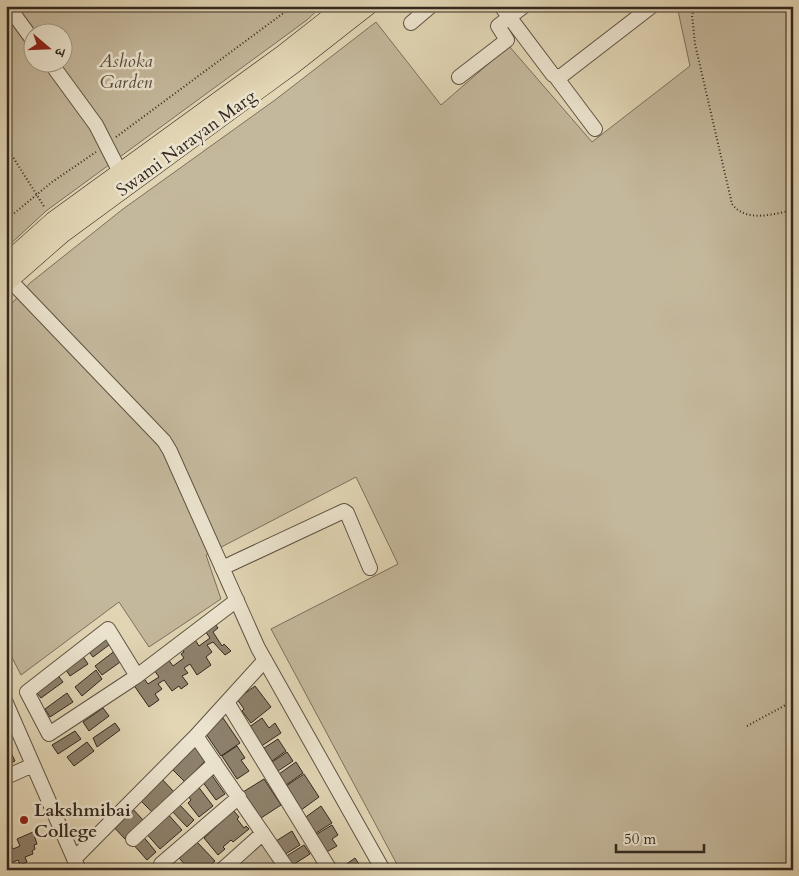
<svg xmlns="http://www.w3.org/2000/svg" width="799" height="876" font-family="Cardo,'Noto Serif Devanagari',serif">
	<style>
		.green { fill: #c4b89c; stroke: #7b705e; fill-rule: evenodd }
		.building { fill: #8e826d; stroke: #32281f }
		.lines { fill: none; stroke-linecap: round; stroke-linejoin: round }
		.minor-casing { stroke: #5e5444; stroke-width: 16 }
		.major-casing { stroke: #32281f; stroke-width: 19 }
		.path { stroke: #32281f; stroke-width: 2; stroke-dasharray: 1 2.5; stroke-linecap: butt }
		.minor { stroke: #ece4cf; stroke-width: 14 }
		.major { stroke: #e2d6b5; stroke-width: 18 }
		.poi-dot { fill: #8f2418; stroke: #ece4cf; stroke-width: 2 }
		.labels { text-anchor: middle; stroke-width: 5; stroke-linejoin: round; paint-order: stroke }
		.park-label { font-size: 18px; font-style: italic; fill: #564c3e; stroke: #ece4cf }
		.street-label { font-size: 18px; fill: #32281f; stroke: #ece4cf }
		.poi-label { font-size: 18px; font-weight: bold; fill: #32281f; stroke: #ece4cf; text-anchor: start }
	</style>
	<rect width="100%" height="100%" fill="#e2d6b5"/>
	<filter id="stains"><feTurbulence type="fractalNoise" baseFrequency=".004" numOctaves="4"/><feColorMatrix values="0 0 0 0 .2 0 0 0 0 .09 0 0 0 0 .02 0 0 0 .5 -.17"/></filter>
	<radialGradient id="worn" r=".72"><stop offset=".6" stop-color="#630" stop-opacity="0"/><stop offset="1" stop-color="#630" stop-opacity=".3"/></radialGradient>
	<path class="green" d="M6,6H322L307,20L46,211L6,248ZM32,32H62V62H32Z
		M677,6H793V870H400L271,629L398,564L356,477L206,555L221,599L149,647L119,602L21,675L6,646V310L30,283L123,209L275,100L376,22L441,105L509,46L592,142L690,66Z
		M265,836L285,870H224Z"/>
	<path class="building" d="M213,621L218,628L213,632L222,646L224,644L231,651L225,655L213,642L207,645L212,652L206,657L211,665L197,675L190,664L184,668L188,673L182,676L188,684L181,689L179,686L172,691L164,680L158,684L162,689L155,694L159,700L149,707L133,684L143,677L148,684L159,677L154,670L168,659L173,666L184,658L181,654L184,652L181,648L192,635L199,646L210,638L203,628Z
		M106,633L113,642L93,657L86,648Z
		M116,650L123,660L102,675L95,666Z
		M82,655L88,664L70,676L64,667Z
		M96,670L102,679L82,696L75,687Z
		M56,673L63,682L41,698L34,689Z
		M255,686L271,707L251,723L242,711L244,709L237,699Z
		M67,693L73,702L50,717L45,709Z
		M103,708L109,716L89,731L83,722Z
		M223,718L240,743L221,756L204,731Z
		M262,718L269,728L275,723L281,733L257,749L245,730Z
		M115,723L120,730L97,747L93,738Z
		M75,731L81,739L58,754L52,745Z
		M278,739L286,751L272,761L264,748Z
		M192,741L209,757L185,782L168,765Z
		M6,742L15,761L6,766Z
		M87,742L94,751L74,766L67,757Z
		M237,746L245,758L241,760L249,771L237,779L222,756Z
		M287,752L293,761L275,773L269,764Z
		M296,762L303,773L286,785L279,774Z
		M211,774L225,794L216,800L202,781Z
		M304,774L319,797L297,813L283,788Z
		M160,777L175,793L153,813L138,798Z
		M264,779L281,805L261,818L243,792Z
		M197,785L213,806L199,817L188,803L191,800L187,794Z
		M178,803L194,820L187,827L171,810Z
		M129,805L144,821L125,839L110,823Z
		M321,806L332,823L313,835L303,819Z
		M233,810L239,817L237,819L244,828L246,826L249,829L233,842L231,840L223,847L225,849L218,855L204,838L221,822L220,820Z
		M166,812L182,830L160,849L144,831Z
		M332,825L338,835L332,839L337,846L323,854L312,837Z
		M292,831L300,845L284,855L276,841Z
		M33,832L37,844L34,845L35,849L32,851L33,854L25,857L27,862L20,865L18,860L11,863L9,859L6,860V843L10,842L13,849L20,846L17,839Z
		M142,835L156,852L147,860L132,843Z
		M197,842L215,861L205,870H190L179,858Z
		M304,845L310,854L291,866L285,857Z
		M355,858L363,870H338Z"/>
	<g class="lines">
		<defs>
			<path id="minor" d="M8,6L32,39
				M501,6L553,75L560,77L652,6
				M411,23L431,6
				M50,62L96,125L120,172
				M459,77L507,40L498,26L524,6
				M556,77L595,129
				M6,276L164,441L170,451L258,648L383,870
				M222,568L344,511L347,513L370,568
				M137,676L108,629L27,692L49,734L137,676L237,600
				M227,702L330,870
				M6,703L79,870
				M196,736L288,870
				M6,777L33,765
				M133,839L215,763
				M74,859L196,736L265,660
				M161,864L239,797
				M222,870L263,833"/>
			<path id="major" d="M6,263L53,221L283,54L344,6
				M6,283L62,234L294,64L368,6"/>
		</defs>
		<use href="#minor" class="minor-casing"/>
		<use href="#major" class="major-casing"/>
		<path class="path" d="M695,6L692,15L695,44L732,204C746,223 774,214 793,210
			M116,137L293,6
			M6,146L45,208
			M6,220L52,182L96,152
			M747,726L793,701"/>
		<use href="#minor" class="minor"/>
		<use href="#major" class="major"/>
	</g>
	<circle class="poi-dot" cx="24" cy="820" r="5"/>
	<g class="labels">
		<g class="park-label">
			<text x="126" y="67">Ashoka<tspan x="126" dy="21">Garden</tspan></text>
		</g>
		<g class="street-label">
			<text transform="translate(186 143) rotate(-36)" y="6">Swami Narayan Marg</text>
		</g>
		<g class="poi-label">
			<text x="34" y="816">Lakshmibai<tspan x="34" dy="21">College</tspan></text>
		</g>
	</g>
	<rect width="799" height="876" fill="none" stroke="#e2d6b5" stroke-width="25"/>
	<rect x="8" y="8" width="784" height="861" fill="none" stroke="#32281f" stroke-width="2.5"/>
	<rect x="12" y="12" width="774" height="851" fill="none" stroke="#32281f"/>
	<g transform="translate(48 48) rotate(109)"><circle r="24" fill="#ece4cf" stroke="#a29989"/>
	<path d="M0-4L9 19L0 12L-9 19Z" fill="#8f2418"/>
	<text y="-8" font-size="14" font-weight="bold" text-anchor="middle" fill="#32281f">उ</text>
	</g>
	<path d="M616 844v8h88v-8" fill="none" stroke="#32281f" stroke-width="2.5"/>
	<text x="624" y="844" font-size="15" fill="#32281f" stroke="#ece4cf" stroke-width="4" paint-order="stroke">50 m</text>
	<rect width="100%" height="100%" filter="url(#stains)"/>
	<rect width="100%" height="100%" fill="url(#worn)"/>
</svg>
